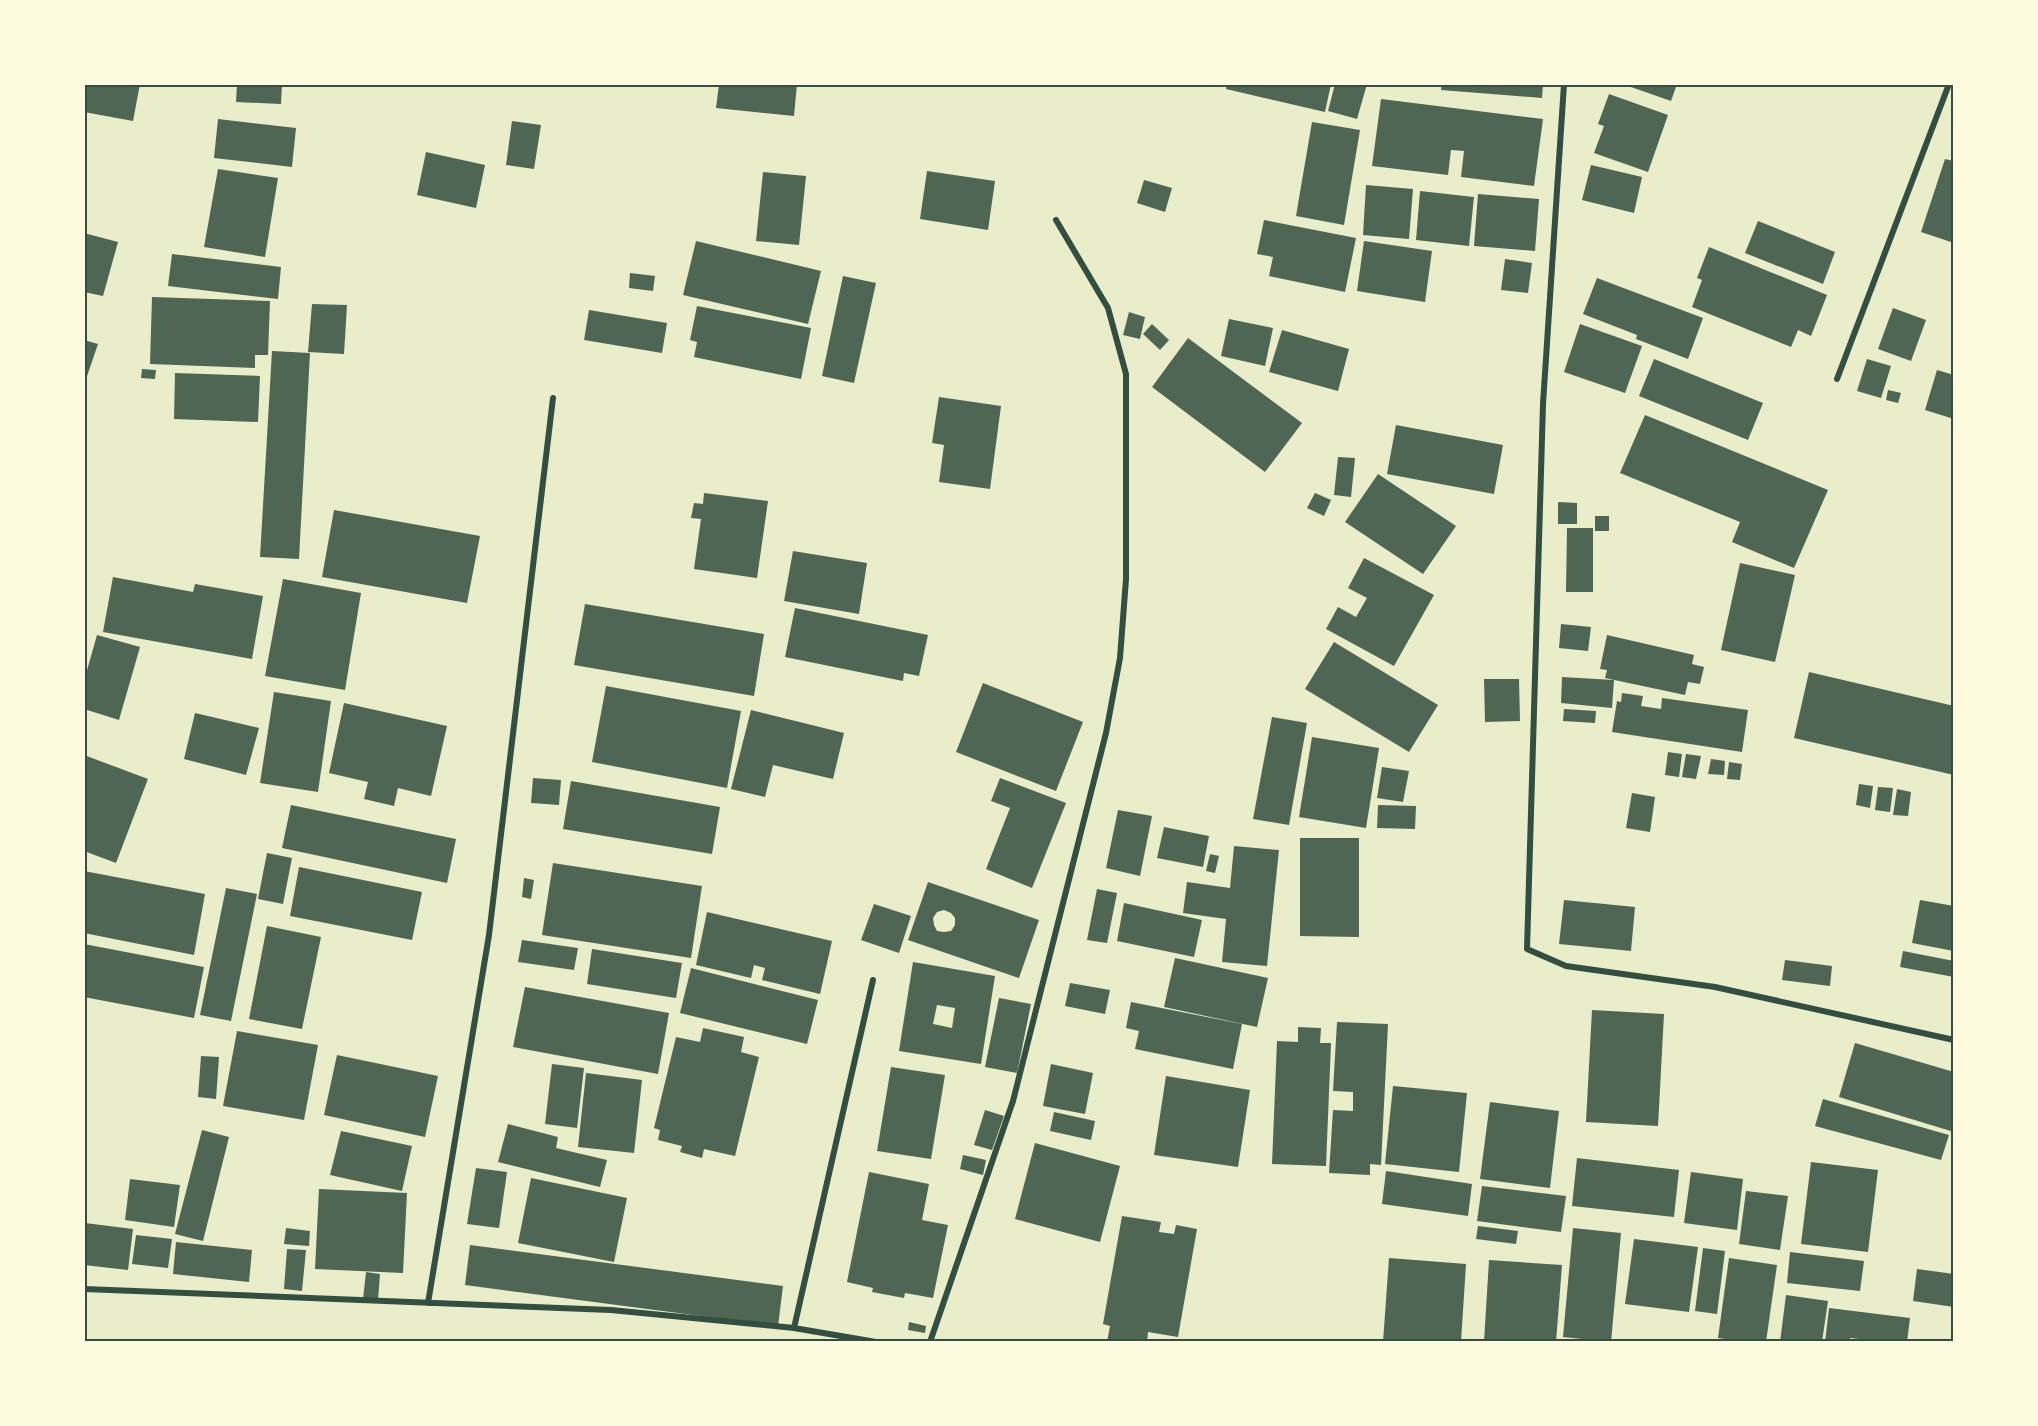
<svg xmlns="http://www.w3.org/2000/svg" width="2038" height="1426" font-family="'IBM Plex Sans',sans-serif">
	<style>
		.building { fill: #4f6655; fill-rule: evenodd }
		.lines { fill: none; stroke-linecap: round; stroke-linejoin: round }
		.minor { stroke: #344e41; stroke-width: 6 }
		.neatline { fill: none; stroke: #344e41; stroke-width: 2 }
	</style>
	<rect width="100%" height="100%" fill="#e9edc9"/>
	<path class="building" d="M84,84H140L133,121L84,112Z
		M237,84H282L281,104L236,102Z
		M719,84H797L794,116L716,108Z
		M1227,84H1331L1325,112L1226,89Z
		M1335,84H1367L1357,119L1328,111Z
		M1442,84H1543L1542,98L1441,90Z
		M1632,84H1677L1671,101L1631,87Z
		M1609,94L1668,115L1648,172L1594,153L1604,126L1598,124Z
		M1381,99L1543,119L1534,186L1461,177L1464,151L1451,150L1448,175L1372,166Z
		M218,119L296,128L292,167L214,158Z
		M512,121L541,125L534,169L506,165Z
		M1312,122L1360,130L1344,225L1296,216Z
		M426,152L485,165L476,208L417,195Z
		M1945,159L1954,161V243L1921,232Z
		M1591,165L1642,177L1634,213L1582,200Z
		M218,169L278,178L265,257L204,247Z
		M927,171L995,181L988,230L920,219Z
		M763,172L806,176L799,245L756,241Z
		M1144,180L1172,188L1165,212L1137,203Z
		M1366,185L1413,189L1409,239L1363,235Z
		M1420,191L1474,197L1469,246L1416,240Z
		M1478,194L1539,199L1535,251L1474,246Z
		M1264,220L1356,238L1345,292L1269,276L1273,257L1257,254Z
		M1758,221L1835,252L1823,284L1745,253Z
		M84,233L118,242L103,296L84,292Z
		M696,241L821,271L808,324L683,295Z
		M1364,241L1432,251L1425,302L1357,291Z
		M1709,247L1827,295L1811,336L1798,330L1791,347L1692,307L1702,280L1697,278Z
		M172,254L281,267L278,299L168,286Z
		M1505,259L1532,263L1528,293L1501,290Z
		M630,273L655,276L653,291L629,288Z
		M843,276L876,283L854,383L822,376Z
		M1597,278L1703,318L1688,359L1636,339L1637,335L1583,314Z
		M152,297L270,301L268,355H255V368L150,364Z
		M312,304L347,305L344,354L308,352Z
		M697,306L811,328L801,379L694,357L697,342L690,340Z
		M1893,308L1926,320L1911,361L1878,349Z
		M589,310L667,323L662,353L584,340Z
		M1129,312L1145,317L1140,339L1123,335Z
		M1229,319L1273,328L1265,366L1221,356Z
		M1152,324L1169,340L1160,350L1143,334Z
		M1580,324L1642,346L1625,393L1564,372Z
		M1282,330L1349,349L1338,391L1269,372Z
		M1188,338L1302,423L1265,472L1152,387Z
		M84,340L98,344L84,385Z
		M272,351L310,353L299,559L260,557Z
		M1654,359L1763,403L1748,440L1639,396Z
		M1867,359L1891,366L1881,398L1857,391Z
		M142,369L156,370L155,379L141,378Z
		M1937,370L1954,375V419L1925,410Z
		M175,373L260,376L258,422L174,419Z
		M1888,390L1901,393L1898,403L1886,400Z
		M939,397L1001,406L990,489L939,482L944,445L932,443Z
		M1645,415L1828,490L1794,568L1732,542L1740,522L1620,473Z
		M1396,425L1503,445L1494,494L1387,474Z
		M1338,457L1355,458L1351,497L1334,495Z
		M1378,474L1456,526L1423,574L1345,522Z
		M704,493L768,501L757,578L694,569L701,519L691,518L694,503L703,504Z
		M1315,493L1331,500L1324,516L1307,508Z
		M1558,502L1577,503V524H1558Z
		M334,510L480,536L467,603L322,577Z
		M1595,516H1609V531H1595Z
		M1567,528H1593V592H1566Z
		M793,551L867,563L859,614L784,601Z
		M1364,558L1434,595L1394,666L1326,629L1338,607L1356,617L1367,598L1348,588Z
		M1740,563L1795,575L1775,662L1721,650Z
		M113,577L193,592L195,584L263,596L252,659L103,632Z
		M283,579L361,593L345,690L265,676Z
		M585,604L764,634L754,696L574,665Z
		M795,608L928,635L919,676L904,673L903,681L785,657Z
		M1561,624L1591,627L1588,651L1559,648Z
		M97,635L140,647L119,720L84,709V681Z
		M1607,635L1694,655L1692,664L1704,667L1700,684L1688,682L1685,695L1605,678L1607,670L1600,669Z
		M1334,642L1438,705L1409,752L1305,689Z
		M1809,672L1954,706V775L1794,738Z
		M1562,677L1614,680L1612,708L1561,703Z
		M1484,679H1519L1520,721L1485,722Z
		M983,683L1083,722L1056,791L956,752Z
		M606,686L741,711L727,788L592,762Z
		M274,692L331,701L318,792L260,783Z
		M1622,693L1643,696L1641,706L1661,709L1662,698L1748,710L1742,752L1612,732L1617,701L1621,702Z
		M344,703L447,726L431,796L398,788L394,806L364,799L368,782L329,773Z
		M1564,709L1596,711L1595,723L1563,721Z
		M751,710L844,733L833,779L773,765L765,797L731,789Z
		M195,713L259,728L246,775L184,759Z
		M1272,717L1307,723L1289,825L1253,819Z
		M1312,737L1379,748L1366,828L1299,817Z
		M1668,752L1682,754L1679,777L1665,775Z
		M1686,754L1701,756L1696,779L1682,777Z
		M84,755L148,779L116,863L84,851Z
		M1711,759L1725,761L1724,775L1708,774Z
		M1729,762L1742,764L1740,780L1727,779Z
		M1382,767L1409,771L1403,802L1377,798Z
		M533,778L561,780L559,805L531,803Z
		M1000,778L1066,803L1032,888L986,869L1010,808L991,801Z
		M571,781L720,807L712,854L563,829Z
		M1859,784L1873,786L1870,808L1856,805Z
		M1878,787L1893,788L1890,812L1875,810Z
		M1897,789L1911,792L1908,816L1893,815Z
		M1632,793L1655,797L1650,832L1626,828Z
		M291,805L456,839L447,883L282,848Z
		M1378,805L1416,806L1415,829L1377,828Z
		M1118,810L1152,816L1140,876L1106,868Z
		M1164,827L1209,836L1203,867L1157,858Z
		M1300,838H1359V937L1300,936Z
		M1234,846L1279,850L1267,966L1222,962L1226,919L1183,913L1187,882L1230,888Z
		M267,853L292,858L283,904L258,899Z
		M1210,854L1219,856L1215,873L1206,871Z
		M553,863L702,886L691,958L542,935Z
		M299,867L422,892L412,940L290,916Z
		M84,871L205,894L194,955L84,933Z
		M524,878L534,880L531,899L522,897Z
		M928,882L1039,920L1019,978L908,940ZM944,910L951,913L955,918V925L951,931L944,932L937,931L934,925L933,918L937,912Z
		M226,888L257,894L231,1021L200,1015Z
		M1097,889L1117,893L1107,943L1087,940Z
		M1564,900L1635,907L1631,951L1559,944Z
		M1920,900L1954,906V951L1912,943Z
		M1124,903L1202,920L1194,957L1117,941Z
		M874,904L911,916L899,953L861,940Z
		M707,912L832,941L820,994L762,980L765,968L754,965L751,978L696,965Z
		M267,926L321,937L302,1029L249,1019Z
		M522,940L578,948L574,970L518,962Z
		M84,944L204,967L194,1018L84,997Z
		M592,949L682,963L676,998L587,984Z
		M1903,951L1954,961V977L1900,967Z
		M1175,958L1268,978L1257,1027L1164,1007Z
		M1785,960L1832,966L1830,986L1782,980Z
		M913,962L995,976L981,1064L899,1051ZM937,1005L955,1008L952,1028L933,1024Z
		M691,968L818,1000L807,1044L680,1013Z
		M1070,983L1110,990L1105,1014L1065,1006Z
		M525,987L669,1013L658,1074L513,1047Z
		M999,998L1031,1004L1017,1073L985,1067Z
		M1131,1002L1242,1024L1233,1069L1135,1049L1139,1031L1126,1028Z
		M1592,1010L1664,1014L1658,1126L1586,1122Z
		M1337,1022L1388,1024L1381,1165L1370,1164V1175L1329,1173L1333,1110L1353,1111V1092L1333,1091Z
		M1298,1027L1321,1028L1320,1043H1331L1326,1166L1272,1164L1277,1041L1298,1042Z
		M703,1028L744,1037L741,1052L759,1057L735,1156L704,1149L702,1158L680,1152L682,1146L658,1140L660,1130L654,1128L676,1037L700,1042Z
		M237,1031L318,1045L304,1120L223,1106Z
		M1855,1043L1954,1072V1132L1839,1097Z
		M337,1055L438,1076L425,1137L324,1115Z
		M201,1056L219,1057L216,1099L198,1097Z
		M552,1064L584,1068L577,1128L545,1124Z
		M1051,1064L1093,1073L1085,1114L1043,1106Z
		M891,1067L945,1075L931,1159L877,1151Z
		M586,1073L642,1080L634,1153L578,1147Z
		M1166,1076L1250,1090L1238,1167L1154,1155Z
		M1393,1086L1467,1093L1459,1172L1385,1164Z
		M1823,1099L1949,1135L1941,1160L1815,1126Z
		M1490,1102L1559,1111L1550,1188L1480,1179Z
		M985,1110L1004,1116L992,1150L974,1145Z
		M1054,1112L1095,1121L1091,1140L1050,1131Z
		M508,1124L558,1137L556,1148L607,1160L600,1187L498,1162Z
		M202,1130L229,1137L203,1241L175,1234Z
		M341,1131L412,1146L402,1191L330,1175Z
		M1035,1143L1120,1166L1100,1242L1015,1219Z
		M963,1155L986,1160L983,1175L960,1169Z
		M1577,1158L1679,1170L1674,1217L1572,1206Z
		M1811,1162L1878,1170L1868,1252L1801,1244Z
		M476,1168L507,1172L499,1228L467,1224Z
		M1386,1171L1472,1184L1468,1216L1382,1204Z
		M869,1172L929,1184L922,1220L948,1225L933,1298L905,1293L904,1298L872,1292L873,1288L847,1282Z
		M1691,1172L1743,1179L1737,1230L1684,1223Z
		M531,1178L627,1198L614,1262L518,1243Z
		M130,1179L180,1185L174,1227L125,1220Z
		M1482,1186L1566,1196L1561,1232L1477,1221Z
		M319,1189L407,1193L403,1273L315,1269Z
		M1746,1191L1788,1196L1780,1250L1739,1244Z
		M1122,1216L1161,1222L1159,1232L1174,1234L1176,1225L1197,1229L1178,1337L1148,1332L1147,1342H1107L1110,1326L1103,1324Z
		M85,1223L133,1229L128,1270L84,1265Z
		M1478,1226L1518,1231L1516,1244L1476,1239Z
		M286,1228L310,1231L309,1246L284,1244Z
		M1573,1228L1621,1233L1611,1342L1563,1337Z
		M136,1235L172,1239L168,1268L132,1264Z
		M1634,1239L1698,1247L1689,1312L1625,1304Z
		M176,1242L252,1250L249,1282L173,1274Z
		M470,1245L783,1286L778,1326L465,1285Z
		M1703,1248L1725,1251L1717,1314L1695,1311Z
		M287,1249L306,1250L302,1291L284,1289Z
		M1790,1252L1864,1261L1860,1291L1787,1283Z
		M1389,1258L1466,1264L1461,1342H1383Z
		M1729,1258L1777,1265L1766,1342H1747L1718,1338Z
		M1489,1260L1562,1265L1556,1342H1484Z
		M1917,1269L1954,1274V1307L1913,1301Z
		M366,1272L380,1274L378,1300L363,1299Z
		M1786,1295L1828,1301L1822,1342H1780Z
		M1829,1308L1910,1318L1907,1342H1886L1850,1338V1342H1825Z
		M909,1322L926,1326L925,1333L908,1330Z"/>
	<g class="lines">
		<path class="minor" d="M1564,84L1543,404L1527,949L1566,966L1715,987L1954,1040
			M1837,379L1949,84
			M84,1289L611,1310L794,1328L876,1342
			M428,1303L489,935L553,398
			M794,1328L873,980
			M930,1342L1013,1101L1106,733L1120,658L1126,579V374L1108,308L1056,220"/>
	</g>
	<rect width="2038" height="1426" fill="none" stroke="#fefae0" stroke-width="171"/>
	<rect x="86" y="86" width="1866" height="1254" class="neatline"/>
</svg>
